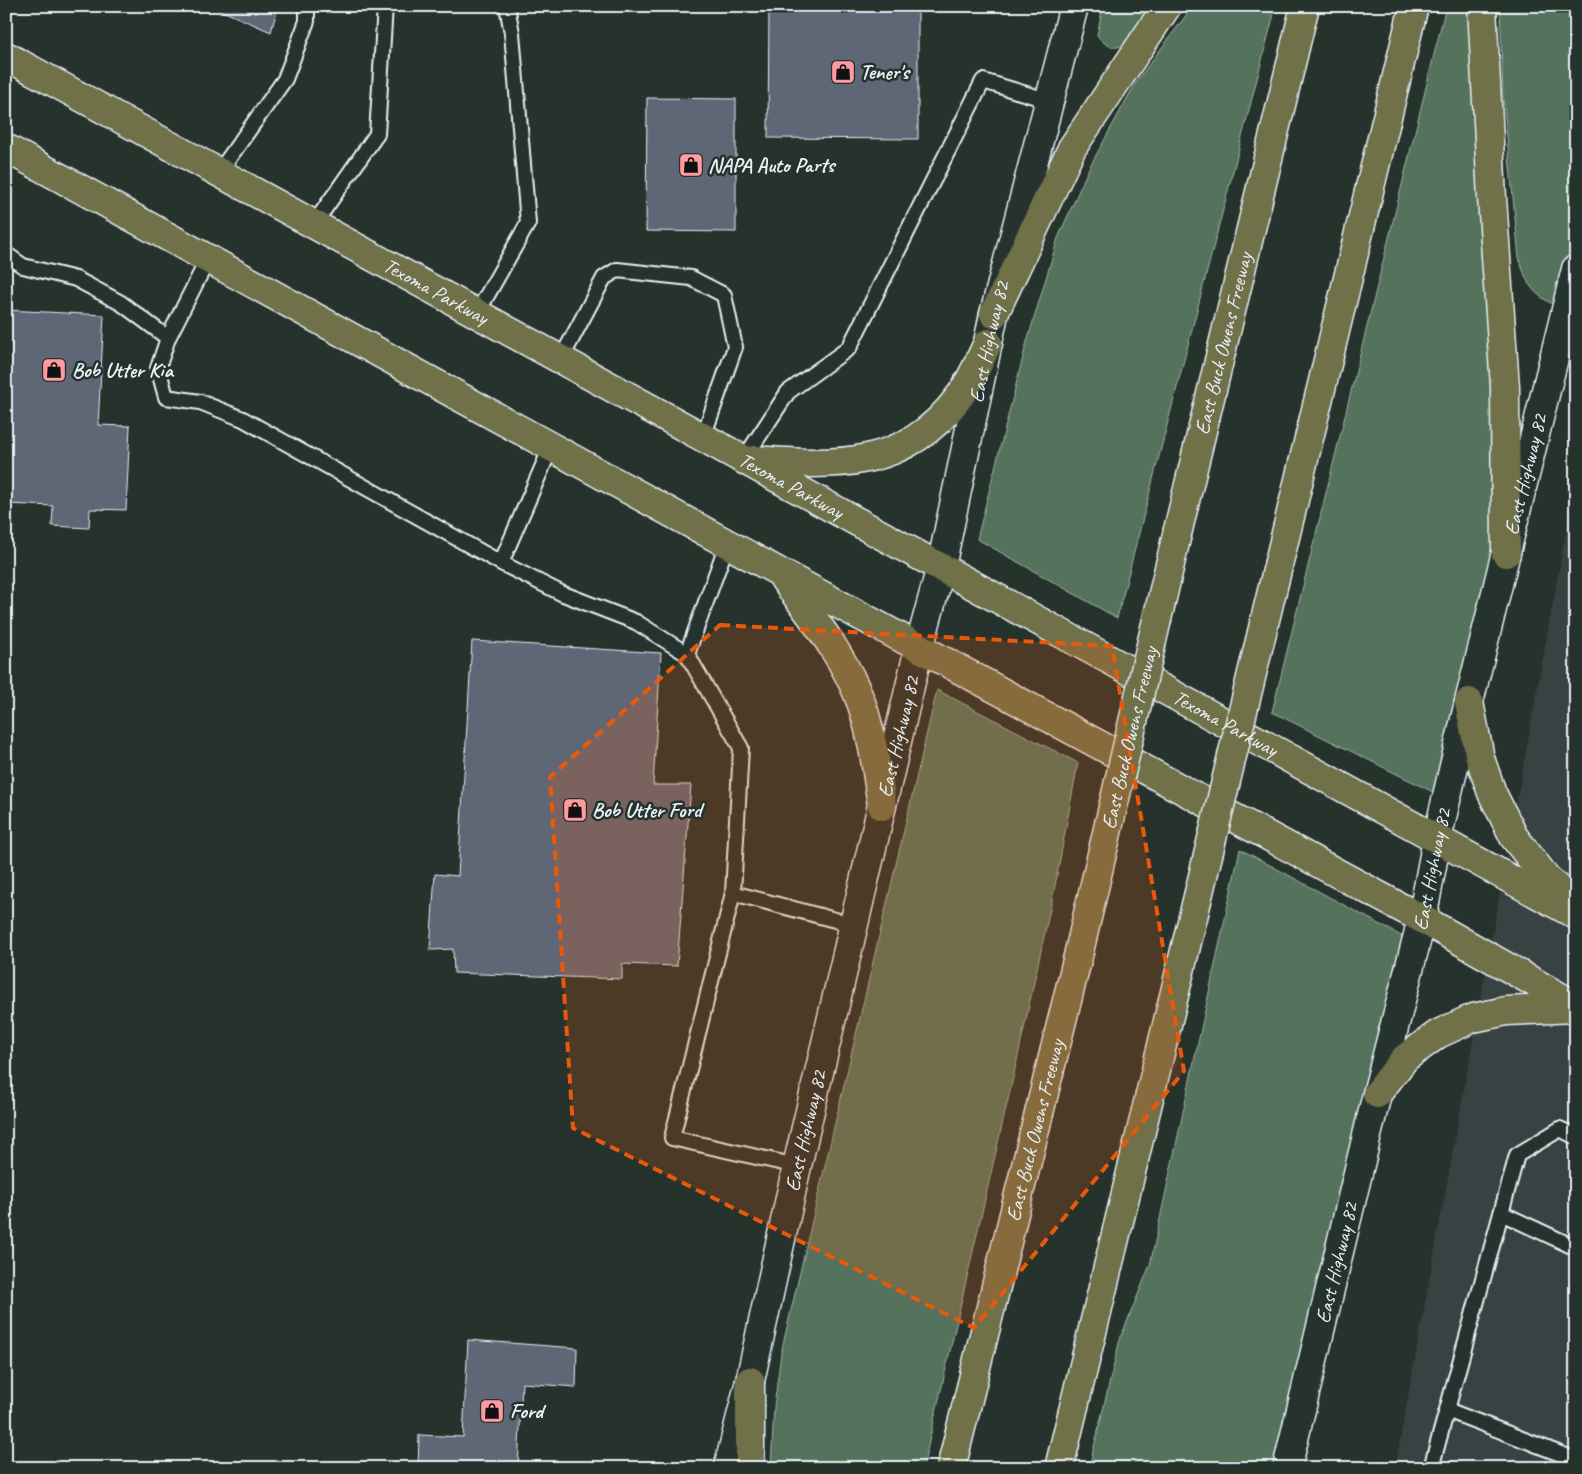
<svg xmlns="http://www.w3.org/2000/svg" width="1582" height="1474" font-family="Caveat,sans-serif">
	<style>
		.built { fill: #374242 }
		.green { fill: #54735c; stroke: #9eb2aa }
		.building { fill: #5e6674; stroke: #e8f1f8 }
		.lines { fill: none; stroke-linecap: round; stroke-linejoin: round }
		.lane-casing { stroke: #e8f1f8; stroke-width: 18 }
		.secondary-casing { stroke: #e8f1f8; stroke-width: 31 }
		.primary-casing { stroke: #e8f1f8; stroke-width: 31 }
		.highway-casing { stroke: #e8f1f8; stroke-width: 31 }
		.lane { stroke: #26332d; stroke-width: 14 }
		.secondary { stroke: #26332d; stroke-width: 28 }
		.primary { stroke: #70704a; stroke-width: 28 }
		.highway { stroke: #70704a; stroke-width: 28 }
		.highway-bridge-casing { stroke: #e8f1f8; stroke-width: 31; stroke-linecap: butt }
		.highway-bridge { stroke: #70704a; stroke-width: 28 }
		.marked { fill: #e8590c; fill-opacity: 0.2; stroke: #e8590c; stroke-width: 4; stroke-dasharray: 10 6; stroke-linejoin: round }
		.labels { text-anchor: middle; stroke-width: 5; stroke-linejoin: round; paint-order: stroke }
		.poi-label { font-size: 21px; font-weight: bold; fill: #e8f1f8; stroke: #26332d; text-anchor: start }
		.street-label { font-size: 21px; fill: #e8f1f8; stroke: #26332d }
	</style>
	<rect width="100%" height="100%" fill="#26332d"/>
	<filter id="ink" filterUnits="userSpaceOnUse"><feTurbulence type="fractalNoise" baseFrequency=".02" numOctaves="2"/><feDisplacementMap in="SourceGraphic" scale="10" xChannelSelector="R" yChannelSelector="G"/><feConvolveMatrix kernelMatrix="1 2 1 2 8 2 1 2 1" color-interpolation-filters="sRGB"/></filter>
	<g filter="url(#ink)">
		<path class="built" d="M1576,477V1468H1395Z"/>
		<path class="green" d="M1103,6H1152C1140,26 1122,68 1097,35Z
			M1193,6H1276L1117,618L977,539L1026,345L1058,238L1088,170L1136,82Z
			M1446,6H1469L1486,237L1496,520L1489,576L1437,794L1272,712Z
			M1500,6H1576V243L1560,308C1532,294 1528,287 1519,258L1503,97Z
			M937,690L1078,763L1055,886L1018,1056L923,1468H771L774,1407L781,1353Z
			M1240,849L1407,939L1278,1468H1089L1120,1339L1150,1265Z"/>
		<path class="building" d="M211,6H278L271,32Z
			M769,6H918V139L768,138Z
			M647,98L736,99V232L646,231Z
			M6,310L104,315L98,425L130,426L126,510L90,509L89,528L52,526L53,506L6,504Z
			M472,641L661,653L653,785H691L677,966L622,964V979L454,973L453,949L430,950L435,874L458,876Z
			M468,1340L577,1348L576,1387L522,1383L518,1468H418L419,1435L463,1437Z"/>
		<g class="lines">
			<defs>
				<path id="lane" d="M219,172L285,79L307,21V6
					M314,224L377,134L385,6
					M6,254L23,266L76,279L121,303L168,338L208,259
					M477,313L528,223L512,33L507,6
					M168,338L158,368L166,397L200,402L243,419L501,563L551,447
					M561,359L604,278L617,270L691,278L724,295L735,347L703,437
					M744,459L788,392L849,348L983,81L1050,101
					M501,563L561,593L636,622L687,654L741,748L733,893L672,1138L797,1166
					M687,654L727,544
					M733,893L854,925
					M1501,1213L1576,1248
					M1447,1410L1576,1460
					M1431,1468L1517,1155L1560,1129L1576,1137"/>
				<g id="secondary">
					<path id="s1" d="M728,1468L750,1381L797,1166L919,648L941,567L994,314L1074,6"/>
					<path id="s2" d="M1287,1468L1377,1094L1422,919L1437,839L1469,702L1576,269"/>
				</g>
				<g id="primary">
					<path id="s3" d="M6,56L1576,915"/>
					<path d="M6,148L779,572L1422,919L1576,1006"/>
					<path d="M754,460C835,466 905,470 959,397C971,382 979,361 988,343"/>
					<path d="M784,579C813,618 846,659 862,705C873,738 877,772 882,806"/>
					<path d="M1469,702L1480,758L1492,793L1514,837L1547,879L1573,900"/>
					<path d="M1377,1094L1405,1058L1438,1034L1473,1018L1506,1011L1576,1008"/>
				</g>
				<g id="highway">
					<path d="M1482,6L1492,198L1505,387L1506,553"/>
					<path d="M994,314L1072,148L1167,6"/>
					<path id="s4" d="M1178,530L1305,6"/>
					<path d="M1279,562L1414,6"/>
					<path d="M750,1381V1468"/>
					<path id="s5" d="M951,1468L1079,952"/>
					<path d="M1059,1468L1172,1004"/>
				</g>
			</defs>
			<use href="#lane" class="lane-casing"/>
			<use href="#secondary" class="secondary-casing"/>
			<use href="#primary" class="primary-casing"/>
			<use href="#highway" class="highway-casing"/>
			<use href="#lane" class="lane"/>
			<use href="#secondary" class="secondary"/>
			<use href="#primary" class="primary"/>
			<use href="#highway" class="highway"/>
			<defs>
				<g id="highway-bridge">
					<path id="s6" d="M1079,952L1178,530"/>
					<path d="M1172,1004L1279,562"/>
				</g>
			</defs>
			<use href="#highway-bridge" class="highway-bridge-casing"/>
			<use href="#highway-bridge" class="highway-bridge"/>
		</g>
	</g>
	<path class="marked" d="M720,625L1112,646L1184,1071L974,1328L573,1128L550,777Z"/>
	<defs>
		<symbol id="shop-square" viewBox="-11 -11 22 22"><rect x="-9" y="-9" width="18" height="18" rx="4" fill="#ff9aa2" stroke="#26332d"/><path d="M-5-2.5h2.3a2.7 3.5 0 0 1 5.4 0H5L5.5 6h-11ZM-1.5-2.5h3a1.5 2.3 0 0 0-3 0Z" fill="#111"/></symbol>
	</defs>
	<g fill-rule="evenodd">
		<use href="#shop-square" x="829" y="58" width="28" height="28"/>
		<use href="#shop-square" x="677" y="151" width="28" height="28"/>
		<use href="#shop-square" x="40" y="356" width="28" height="28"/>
		<use href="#shop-square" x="561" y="796" width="28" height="28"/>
		<use href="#shop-square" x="478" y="1397" width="28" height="28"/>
	</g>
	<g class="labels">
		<g class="poi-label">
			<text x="860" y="79">Tener's</text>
			<text x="708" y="172">NAPA Auto Parts</text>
			<text x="72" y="377">Bob Utter Kia</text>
			<text x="592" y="817">Bob Utter Ford</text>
			<text x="510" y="1418">Ford</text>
		</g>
		<g class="street-label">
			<text dy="7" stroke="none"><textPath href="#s3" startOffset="490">Texoma Parkway</textPath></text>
			<text dy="7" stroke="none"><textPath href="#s1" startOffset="1156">East Highway 82</textPath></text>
			<text dy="7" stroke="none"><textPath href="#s4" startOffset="192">East Buck Owens Freeway</textPath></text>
			<text dy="7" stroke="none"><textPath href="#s2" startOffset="1022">East Highway 82</textPath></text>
			<text dy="7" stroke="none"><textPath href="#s3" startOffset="895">Texoma Parkway</textPath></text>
			<text dy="7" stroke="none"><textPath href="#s3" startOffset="1390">Texoma Parkway</textPath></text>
			<text dy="7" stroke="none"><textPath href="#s1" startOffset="751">East Highway 82</textPath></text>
			<text dy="7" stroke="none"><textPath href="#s6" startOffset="220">East Buck Owens Freeway</textPath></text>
			<text dy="7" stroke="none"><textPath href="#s2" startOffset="616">East Highway 82</textPath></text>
			<text dy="7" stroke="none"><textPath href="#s1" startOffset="346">East Highway 82</textPath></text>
			<text dy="7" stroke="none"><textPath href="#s5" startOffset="348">East Buck Owens Freeway</textPath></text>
			<text dy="7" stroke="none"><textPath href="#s2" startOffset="211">East Highway 82</textPath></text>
		</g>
	</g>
	<rect width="1582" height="1474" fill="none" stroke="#26332d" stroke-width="25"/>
	<rect x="12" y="12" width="1557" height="1449" fill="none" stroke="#e8f1f8" stroke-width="2" filter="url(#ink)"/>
</svg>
